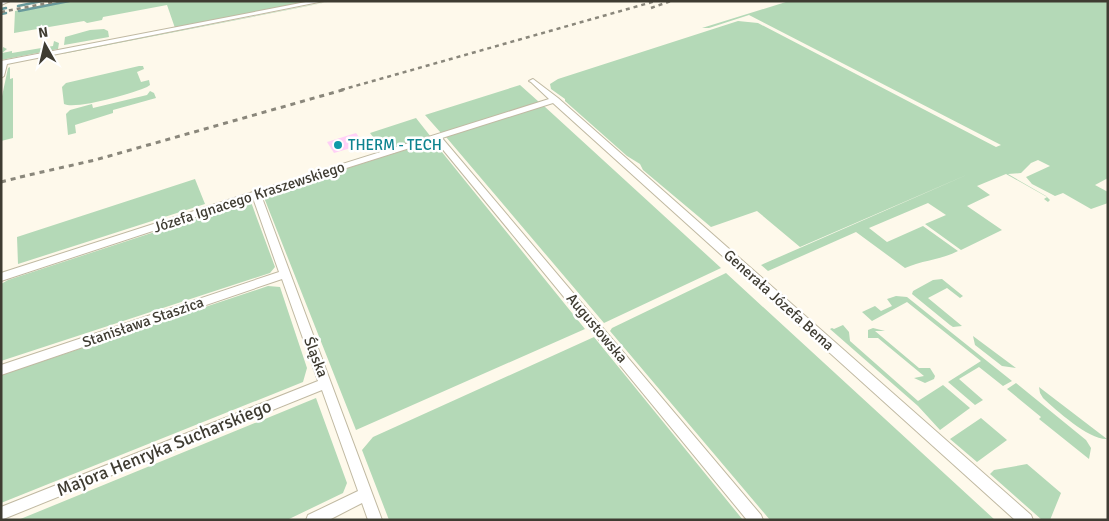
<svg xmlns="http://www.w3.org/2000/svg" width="1109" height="521" viewBox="0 0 1109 521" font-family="Signika,sans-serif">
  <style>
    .green { fill: #b4d9b7 }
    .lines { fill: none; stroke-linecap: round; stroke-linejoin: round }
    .stream { stroke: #699a9c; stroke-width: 2.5 }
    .building { fill: #ffd0f6 }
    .minor-casing { stroke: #c0b9a2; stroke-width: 2 }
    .minor { fill: #fff; fill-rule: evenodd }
    .rail-far1 { stroke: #8a877b; stroke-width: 2.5; stroke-dasharray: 4 4; stroke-linecap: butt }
    .rail { stroke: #8a877b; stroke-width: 3; stroke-dasharray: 5 5; stroke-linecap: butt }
    .culture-dot { fill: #0f9aa8; stroke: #fff; stroke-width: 2 }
    .labels { text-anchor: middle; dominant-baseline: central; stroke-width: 5; stroke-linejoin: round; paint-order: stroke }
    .culture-label { font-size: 15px; fill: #0d838f; stroke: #fff; text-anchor: start }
    .street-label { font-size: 15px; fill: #3f3c32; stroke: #fff }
    .near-street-label { font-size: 18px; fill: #3f3c32; stroke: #fff }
  </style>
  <rect width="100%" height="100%" fill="#fef9eb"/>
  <!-- green -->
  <path class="green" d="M64 1H312L175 28 167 5 103 17 102 20 87 23 84 21 14 33 15 11Z
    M332 1 308 6 62 54 68 52Z
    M789 1H1108V178L1095 185 1108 192V203L1091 209 1063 193 1055 196 1032 184 1026 177 1050 166 1038 160 1031 163 1021 173 1008 174 1046 196 1050 200 1048 202 1044 199 1047 197 1006 174 977 186 990 195 967 206 1002 230 961 250 925 224 946 215 928 203 869 228 887 242 923 226 958 251C941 260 923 260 905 268L856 232 768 271 761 265 971 173 800 247 757 211 711 227 643 170 640 164 627 156 565 101V99L551 89 550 84 558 79 738 21 758 23 996 147 1001 145 749 15 709 28H702Z
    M104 29 108 31 109 37 64 45 65 37 90 30Z
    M54 41 59 43 58 49 1 60 3 47 7 49 2 53 12 51V53L53 46Z
    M139 66H143L144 69 137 72 141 82 149 80 150 85 147 87C134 93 76 110 64 104L62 87 66 83Z
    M10 67V79L13 78V138L1 141V101L8 68Z
    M520 85 539 102 441 133 425 115Z
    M150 91 154 93 156 98 113 110V113L75 125 76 133 68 135 66 114 70 110 92 104 93 108 147 95Z
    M544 106 721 268 604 323 446 137Z
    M416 118 431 137 384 151 370 133Z
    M433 141 585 329 356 430 263 195Z
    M195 179 205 204 18 264 17 237Z
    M246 202H251L275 267 270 273 1 361V284L8 280Z
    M726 273 995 520H770L610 331 612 328Z
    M942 279 963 296 960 298 947 288 928 298 962 326 953 327 950 325 912 294 913 291 933 280Z
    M268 286 280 287 307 368 303 382 1 503V375Z
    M896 296 907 297 1012 381 1003 386 979 367 959 379 983 400 975 405 948 382 981 361 907 302 872 321 862 312 875 306 881 311 892 306 887 299Z
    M843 325 849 332 850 341 918 401 943 385 970 408 940 430 918 406 830 329 832 328 834 329Z
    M873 328 885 331H875L919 368H930L935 376 934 379 925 383 914 378 924 376 878 338H868V330Z
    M973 336 1016 368 1002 366 975 345Z
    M594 337 743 520H389L362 450 373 437Z
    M1016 383 1086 440 1091 448 1089 459 1039 419 1041 417 1007 389Z
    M1039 387 1107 439C1089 440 1056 410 1043 398L1040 393Z
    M316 398 347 483 343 493 287 520H18Z
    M981 418 1007 440 977 462 950 439Z
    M1027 464 1061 493 1050 520H1042L990 474 994 470Z"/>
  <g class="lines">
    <!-- stream -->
    <path class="stream" d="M18 6 42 1
      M1 9 6 8
      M19 11 69 1
      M1 14 6 13"/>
  </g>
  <!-- building -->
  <path class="building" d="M356 133 364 144 334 153 327 142Z"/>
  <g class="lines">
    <defs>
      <path id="minor" d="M1 1H10L1 5Z
        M311 1H324L7 64 4 76 1 78V61Z
        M533 79 558 98 1031 515 1033 520H1015L553 103 442 138 761 515 763 520H747L435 140 261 195 382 520H368L362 503 329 520H306L308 515 358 491 322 390 1 520V507L318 381 282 279 1 375V365L279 272 253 198 1 281V273L253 192 549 99 531 82 529 81Z"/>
    </defs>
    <!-- minor casing -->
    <use href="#minor" class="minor-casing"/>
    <!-- minor -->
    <use href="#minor" class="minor"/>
    <!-- rail-far1 -->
    <path class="rail-far1" d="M651 8 671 1
      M1 12 59 1
      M341 90 656 1"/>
    <!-- rail -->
    <path class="rail" d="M20 177 95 160 346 89
      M1 182 25 176"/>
  </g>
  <!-- markers -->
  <circle class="culture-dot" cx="338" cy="145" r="5"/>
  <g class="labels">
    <!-- culture labels -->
    <g class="culture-label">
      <text x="348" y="145">THERM - TECH</text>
    </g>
    <!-- street labels -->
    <g class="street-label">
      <text transform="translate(249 197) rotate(-18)">Józefa Ignacego Kraszewskiego</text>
      <text transform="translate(779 300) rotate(42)">Generała Józefa Bema</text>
      <text transform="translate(143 322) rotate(-19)">Stanisława Staszica</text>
      <text transform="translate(597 328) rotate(50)">Augustowska</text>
      <text transform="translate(316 357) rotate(69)">Śląska</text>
    </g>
    <!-- near-street labels -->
    <g class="near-street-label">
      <text transform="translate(164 448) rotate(-22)">Majora Henryka Sucharskiego</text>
    </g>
  </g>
  <!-- border -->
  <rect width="1109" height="521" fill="none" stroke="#3f3c32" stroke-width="5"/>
  <!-- north arrow -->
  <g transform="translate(45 45) rotate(352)" stroke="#ffffff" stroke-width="4" paint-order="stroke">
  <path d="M0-4L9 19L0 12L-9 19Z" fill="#3f3c32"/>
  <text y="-8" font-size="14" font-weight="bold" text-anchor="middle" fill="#3f3c32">N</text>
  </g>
</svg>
